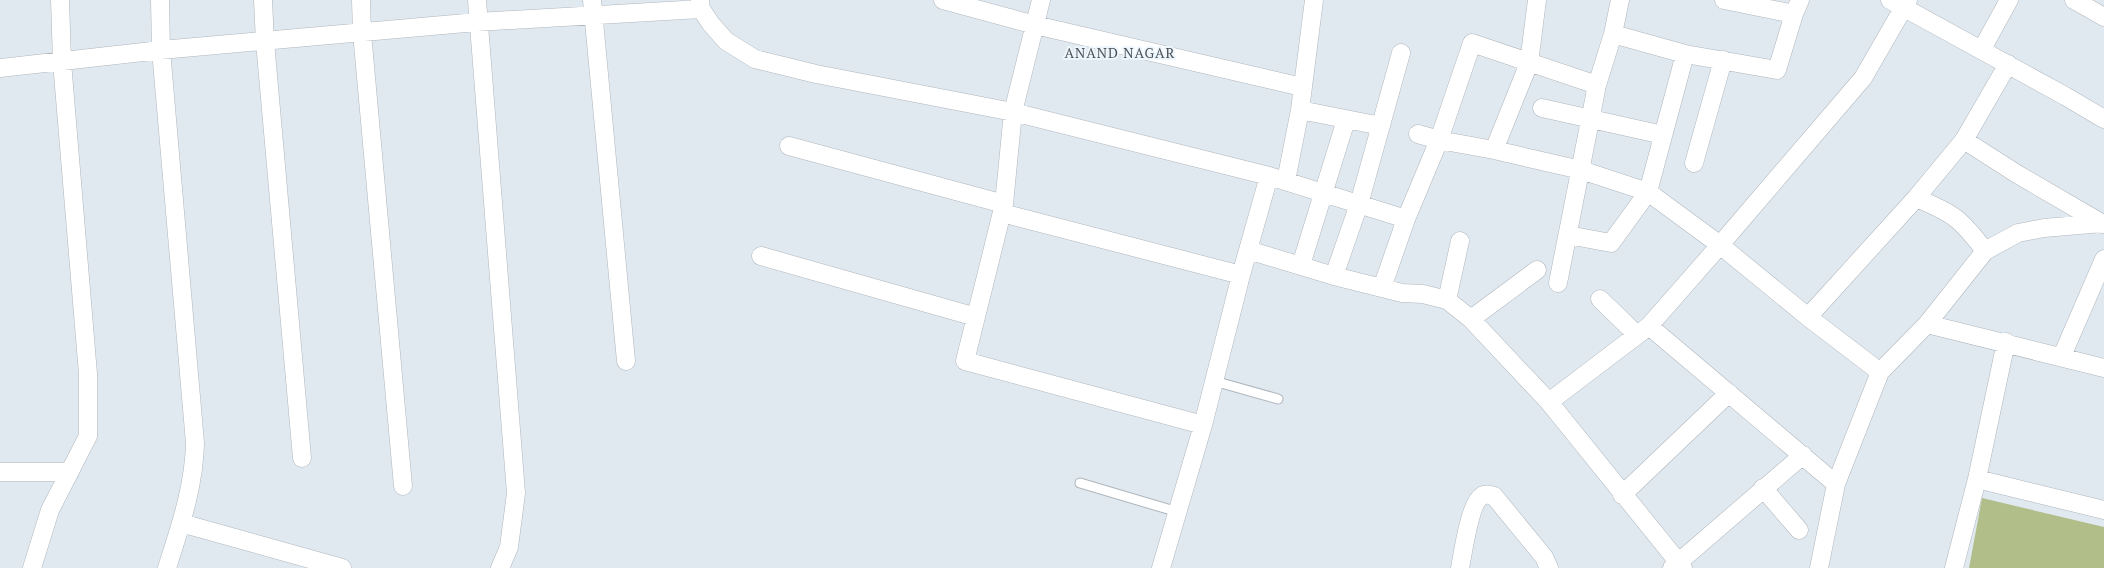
<svg xmlns="http://www.w3.org/2000/svg" width="2104" height="568" viewBox="0 0 2104 568" font-family="'PT Serif',serif">
  <style>
    .green { fill: #b2be89 }
    .lines { fill: none; stroke-linecap: round; stroke-linejoin: round }
    .lane-casing { stroke: #afb6bd; stroke-width: 11 }
    .street-casing { stroke: #afb6bd; stroke-width: 19 }
    .lane { stroke: #fff; stroke-width: 9 }
    .street { stroke: #fff; stroke-width: 18 }
    .labels { text-anchor: middle; dominant-baseline: central; stroke-width: 4; stroke-linejoin: round; paint-order: stroke }
    .neighbourhood-label { font-size: 14px; letter-spacing: 1px; fill: #4b5157; stroke: #eef6fd }
  </style>
  <rect width="100%" height="100%" fill="#e1e9f0"/>
  <!-- green -->
  <path class="green" d="M1982 498 2104 527V568H1969Z"/>
  <g class="lines">
    <defs>
      <path id="lane" d="M1214 381 1278 399
        M1080 483 1178 512"/>
      <path id="street" d="M160 0 161 50 195 443C194 487 180 527 167 568
        M263 0 265 42 302 458
        M361 0 362 33 403 486
        M477 0 516 493 509 547 500 568
        M592 0 626 361
        M700 0 701 9 711 24 726 41 755 59 816 74 1013 112 1004 204 789 146
        M943 0 1035 25 1302 87
        M1041 0 1013 112 1269 176 1406 219
        M1724 0 1794 14
        M1890 0 2065 96 2104 119
        M2074 0 2104 17
        M1613 34 1685 54 1777 70 1794 14 1800 0
        M1982 49 2009 0
        M2008 64 1964 140 2017 174 2103 224
        M0 68 161 50 477 22 701 9
        M1542 108 1663 135
        M1300 110 1381 126
        M1418 134 1439 140 1494 150 1581 170 1648 192 1720 245 1863 78 1908 0
        M1494 150 1529 63 1537 0
        M1694 163 1723 60
        M1286 181 1300 110 1314 0
        M1916 198C1953 213 1961 219 1985 251
        M1004 204 965 361 1203 425
        M1002 213 1241 275
        M1568 235 1611 243 1648 192 1685 54
        M1248 250 1334 276 1402 293 1423 294 1447 300 1471 319 1549 402 1683 568
        M761 256 976 317
        M1301 265 1346 120
        M1334 276 1359 204 1401 53
        M1558 283 1597 85 1613 34 1620 0
        M1382 288 1406 219 1439 140 1472 43 1597 85
        M1600 299 1637 335
        M1447 300 1460 241
        M1808 317 1916 198 1964 140
        M1471 319 1537 270
        M1927 324 2104 368
        M1649 326 1836 484
        M2062 356 2104 259
        M1549 402 1649 326 1720 245 1808 317 1880 372
        M0 472H70
        M1977 479 2104 510
        M1763 488 1799 530
        M1622 495 1729 393
        M181 523 342 568
        M32 568 50 510 88 436V374L62 62 60 0
        M1161 568 1203 425 1241 275 1269 176
        M1460 568C1463 553 1470 502 1482 496 1486 493 1490 495 1494 496L1544 557 1549 568
        M1672 568 1803 455
        M1819 568 1836 484 1880 372 1927 324 1985 251 2018 233 2044 228 2102 223
        M1954 568 1977 479 2006 342"/>
    </defs>
    <!-- lane casing -->
    <use href="#lane" class="lane-casing"/>
    <!-- street casing -->
    <use href="#street" class="street-casing"/>
    <!-- lane -->
    <use href="#lane" class="lane"/>
    <!-- street -->
    <use href="#street" class="street"/>
  </g>
  <g class="labels">
    <!-- neighbourhood labels -->
    <g class="neighbourhood-label">
      <text x="1120" y="52">ANAND NAGAR</text>
    </g>
  </g>
</svg>
